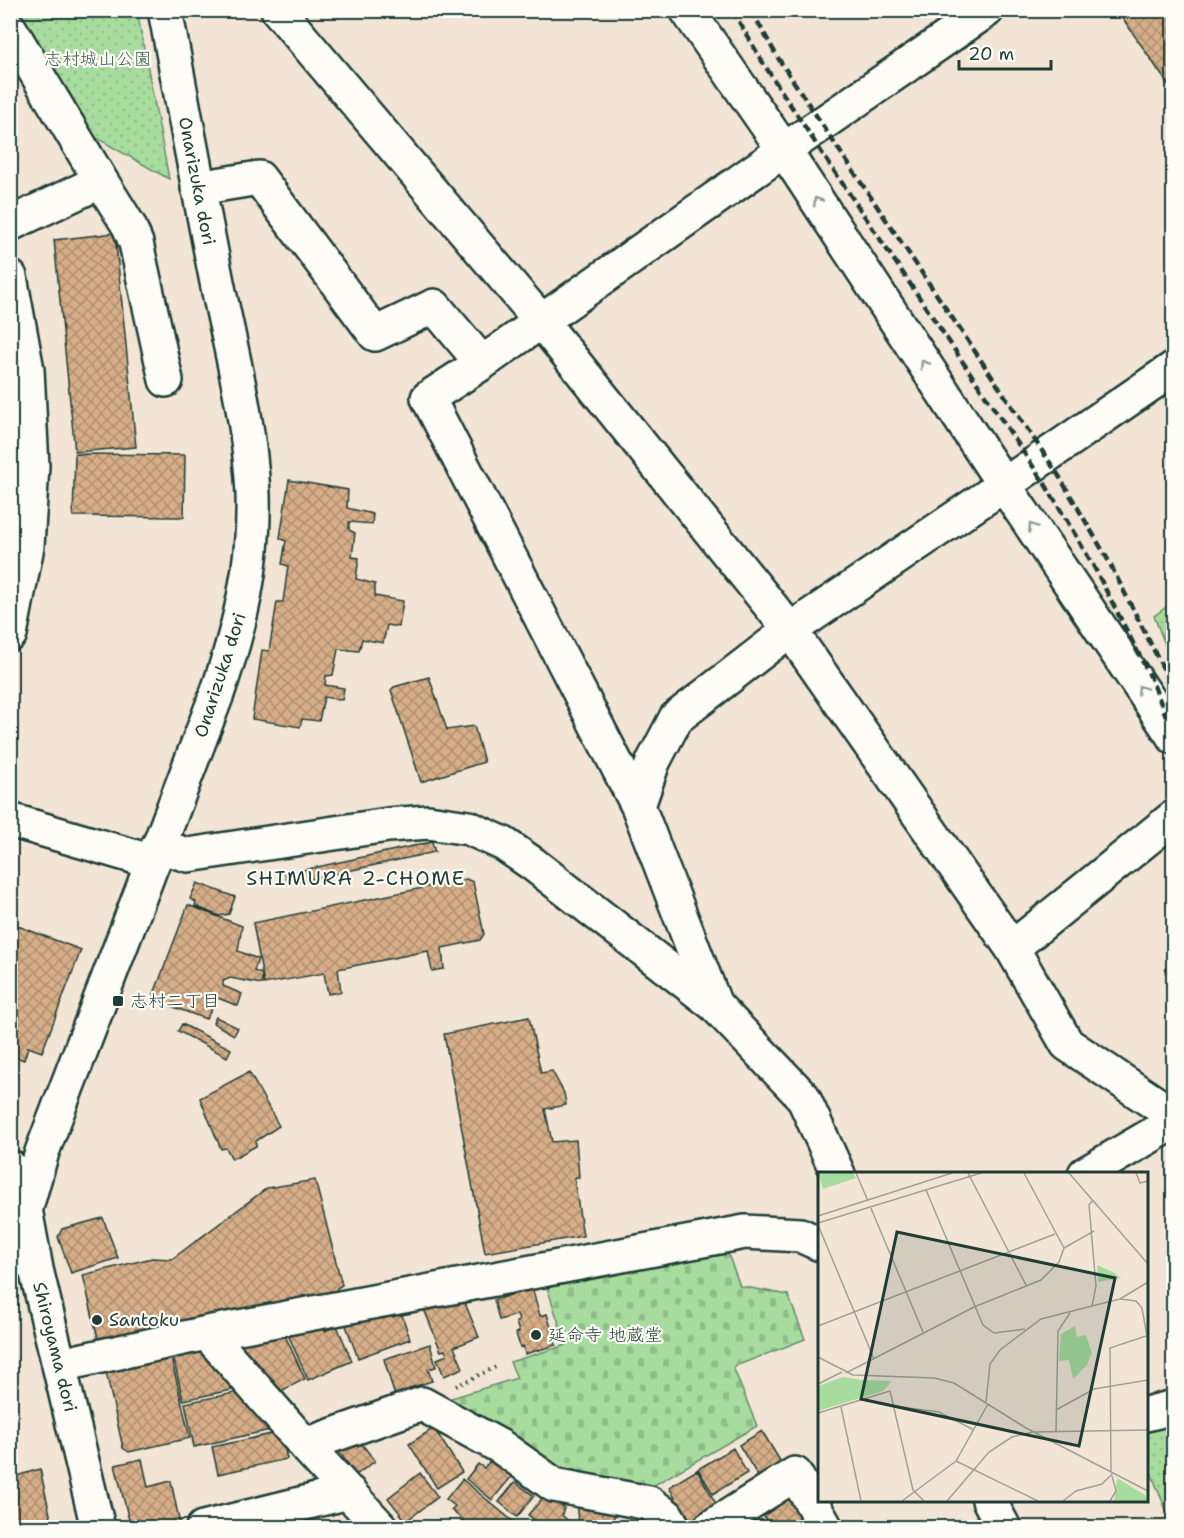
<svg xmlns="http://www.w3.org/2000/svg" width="1184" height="1538" viewBox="0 0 1184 1538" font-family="'Shantell Sans','Klee One',sans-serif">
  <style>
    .cemetery { fill: url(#cemetery-stones); stroke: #638c69; stroke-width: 1.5 }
    .park { fill: url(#park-dots); stroke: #638c69; stroke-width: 1.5 }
    .building { fill: url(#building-cross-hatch); stroke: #1f3d34; stroke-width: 1.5 }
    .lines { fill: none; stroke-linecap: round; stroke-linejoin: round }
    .minor-casing { stroke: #1f3d34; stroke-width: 38 }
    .path { stroke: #1f3d34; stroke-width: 4; stroke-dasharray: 1.5 4.5; stroke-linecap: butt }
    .minor { stroke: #fdfcf7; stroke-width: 33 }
    .rail { stroke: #1f3d34; stroke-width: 4.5; stroke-dasharray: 9 4.5; stroke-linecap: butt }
    .oneway { stroke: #8e9c96 }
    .poi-dot { fill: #1f3d34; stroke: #fdfcf7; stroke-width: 2 }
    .labels { text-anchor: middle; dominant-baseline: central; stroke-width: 4.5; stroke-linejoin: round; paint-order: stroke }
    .park-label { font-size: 18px; fill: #3a5d49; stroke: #fdfcf7 }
    .street-label { font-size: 18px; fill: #1f3d34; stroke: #fdfcf7 }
    .poi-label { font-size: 18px; fill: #1f3d34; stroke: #fdfcf7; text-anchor: start }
    .neighbourhood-label { font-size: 20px; letter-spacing: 1.5px; fill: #1f3d34; stroke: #fdfcf7 }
    .inset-road { fill: none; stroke: #9ea295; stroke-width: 1.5 }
    .view { fill: #1f3d34; fill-opacity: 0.15; stroke: #1f3d34; stroke-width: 3 }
    .inset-edge { fill: none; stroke: #1f3d34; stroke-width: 3 }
  </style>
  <defs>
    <pattern id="cemetery-stones" width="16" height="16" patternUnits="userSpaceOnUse" patternTransform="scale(1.5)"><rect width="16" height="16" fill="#a7dc9e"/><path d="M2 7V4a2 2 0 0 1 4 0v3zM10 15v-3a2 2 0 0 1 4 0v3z" fill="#8fbe89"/></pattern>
    <pattern id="park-dots" width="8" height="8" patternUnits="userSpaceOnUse" patternTransform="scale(1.5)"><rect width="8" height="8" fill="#a7dc9e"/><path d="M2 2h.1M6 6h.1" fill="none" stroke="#8fbe89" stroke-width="1.8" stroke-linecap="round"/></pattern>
    <pattern id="building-cross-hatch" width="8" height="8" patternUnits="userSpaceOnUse" patternTransform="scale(1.5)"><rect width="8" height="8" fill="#d7ae88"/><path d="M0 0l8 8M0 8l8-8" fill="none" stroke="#ae8f70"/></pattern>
  </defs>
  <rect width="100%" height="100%" fill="#f2e5d6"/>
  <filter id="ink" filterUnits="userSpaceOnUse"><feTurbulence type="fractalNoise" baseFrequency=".0167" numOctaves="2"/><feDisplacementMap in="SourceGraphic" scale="12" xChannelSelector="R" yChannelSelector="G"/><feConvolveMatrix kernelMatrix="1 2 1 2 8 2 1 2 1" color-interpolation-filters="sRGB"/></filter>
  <g filter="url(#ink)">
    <!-- cemetery -->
    <path class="cemetery" d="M728 1254 740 1286 788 1295 805 1339 733 1367 757 1426 644 1491 555 1477 445 1400 517 1378 510 1362 566 1345 546 1284Z"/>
    <!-- park -->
    <path class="park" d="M15 11H137L169 179 86 132Z
      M1173 602V665L1154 616Z
      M1173 1423V1527L1147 1463 1146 1430Z"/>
    <!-- building -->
    <path class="building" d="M1117 10H1174V93Z
      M115 233 136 447 75 452 54 240Z
      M75 454 185 455 184 517 73 516Z
      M289 480 348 490 347 508 373 514 372 524 349 522V530L355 533 352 557 359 558 356 579 375 584V596L403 601 399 627 387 625 383 643 362 639 359 651 338 649 333 675 326 676 325 685 344 688 342 700 324 697 319 721 302 719 300 727 252 719 262 650 269 651 277 602H283L288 566 282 564 286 541 280 538Z
      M429 677 447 730 474 726 484 762 421 782 391 690 394 687Z
      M432 842 435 852 288 884 285 874Z
      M466 879 473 882 484 934 480 940 442 948 444 969 432 971 428 951 338 969 341 992 328 994 324 973 264 984 253 923Z
      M197 883 235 897 229 914 219 916 195 906 196 902 190 899Z
      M188 905 242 926 238 951 258 959 254 971 262 974V984L230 978 223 981V986L242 994 238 1006 218 998 206 1019 152 999Z
      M10 923 81 950 42 1052 28 1047 24 1060 10 1055Z
      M216 1017 238 1028 234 1035 213 1023Z
      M529 1017 541 1073 552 1071 564 1093 566 1105 545 1109 552 1142 576 1140 579 1177 574 1178 583 1236 485 1253 444 1034Z
      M182 1024 231 1049 227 1057 178 1031Z
      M249 1072 279 1126 256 1141V1146L232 1159 226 1148 221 1149 200 1098Z
      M315 1180 342 1285 337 1288 334 1296 314 1300 310 1295 302 1296 301 1304 214 1321 209 1316 204 1321 99 1343 83 1275 152 1258 172 1259 267 1188Z
      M103 1218 118 1258 71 1273 58 1237 62 1229Z
      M530 1280 540 1316 547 1314 556 1345 525 1354 523 1346 520 1347 516 1333 519 1332 516 1322 519 1321 517 1315 499 1320 494 1300 514 1294 512 1285Z
      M462 1296 479 1337 454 1347 463 1368 444 1376 437 1359 447 1355 445 1350 441 1351 422 1304Z
      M400 1309 410 1339 358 1358 345 1323 368 1313 371 1319Z
      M322 1323 325 1331 337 1326 352 1361 308 1380 289 1337Z
      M282 1329 305 1379 279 1392 235 1343Z
      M430 1344 436 1367 428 1369 432 1381 410 1388 412 1395 396 1400 384 1359Z
      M206 1348 241 1388 183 1400 173 1356Z
      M170 1353 190 1438 129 1452 123 1448 106 1372 109 1367Z
      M244 1391 279 1428 194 1447 185 1403Z
      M434 1428 462 1472 437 1488 409 1444Z
      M762 1431 785 1469 762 1483 739 1445Z
      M281 1432 287 1459 218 1474 212 1447Z
      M355 1435 375 1461 356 1475 337 1449Z
      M733 1448 747 1473 713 1494 698 1469Z
      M142 1459 148 1487 171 1481 180 1525 169 1528H131L115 1465Z
      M492 1459 512 1476 492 1500 466 1479 478 1464 484 1468Z
      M40 1469 53 1528H10V1490L16 1476Z
      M697 1470 719 1509 690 1525 669 1487Z
      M420 1473 438 1497 406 1521 388 1498Z
      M462 1479 521 1528H472L451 1510 455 1506 446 1499Z
      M515 1482 534 1496 517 1517 499 1502Z
      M793 1492 812 1524 806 1528H771L761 1511Z
      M547 1493 564 1508 562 1515 573 1526 572 1528H535L538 1523 528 1515Z
      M576 1504 615 1513 611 1528H579Z
      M750 1516 758 1528H732Z"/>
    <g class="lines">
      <defs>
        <path id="minor" d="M278 10 541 321 790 630 1012 948 1067 1044 1174 1116
          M687 10 784 150 1004 485 1174 737
          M10 29 101 181 10 224
          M101 181 129 226 136 243 166 380
          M198 188 259 178 375 334 434 306 482 363
          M10 277 27 370 32 466 27 546 10 634
          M638 806 428 398 482 363 784 150 987 10
          M10 820 153 862
          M158 846 188 855 388 825 428 822 469 828 504 844 533 864 715 1005 803 1097 838 1174
          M1012 948 1174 817
          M715 1005 638 806 653 762 676 718 790 630 1004 485 1174 368
          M10 1167 25 1209 36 1269 98 1528
          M1085 1174 1174 1122
          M10 1263 42 1152 217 694C240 627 255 565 253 494 250 426 233 358 219 292 200 198 183 104 165 10
          M207 1333 305 1445 381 1528
          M60 1365 207 1333 745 1232 800 1235 820 1244
          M1146 1414 1174 1407
          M305 1445 422 1404 501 1447 554 1485 649 1503 667 1516 674 1528
          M989 1500 1004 1528
          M203 1528 349 1492
          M710 1528 795 1474 826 1528"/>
      </defs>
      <!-- minor casing -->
      <use href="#minor" class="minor-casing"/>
      <!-- path -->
      <path class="path" d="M456 1386 498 1366"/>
      <!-- minor -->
      <use href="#minor" class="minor"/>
      <!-- rail -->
      <path class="rail" d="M732 10 765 66 824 156 1045 484 1093 565 1150 676 1174 736
        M751 10 778 58 837 147 1059 476 1107 558 1164 670 1174 693"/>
    </g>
    <!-- one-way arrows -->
    <defs><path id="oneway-chevron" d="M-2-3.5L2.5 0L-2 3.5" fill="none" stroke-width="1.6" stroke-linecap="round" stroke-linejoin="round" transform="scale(1.5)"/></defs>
    <g class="oneway">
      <use href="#oneway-chevron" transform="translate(817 201) rotate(-123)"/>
      <use href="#oneway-chevron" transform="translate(924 364) rotate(-123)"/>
      <use href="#oneway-chevron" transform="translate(1032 527) rotate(-124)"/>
      <use href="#oneway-chevron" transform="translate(1141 689) rotate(-124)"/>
    </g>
  </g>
  <!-- markers -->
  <g class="poi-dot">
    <rect x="112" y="995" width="12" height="12" rx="3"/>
    <circle cx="97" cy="1320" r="6"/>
    <circle cx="536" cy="1335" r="6"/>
  </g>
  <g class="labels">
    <!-- park labels -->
    <g class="park-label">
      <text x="98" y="59">志村城山公園</text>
    </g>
    <!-- street labels -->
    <g class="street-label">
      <text transform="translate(197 181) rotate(79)">Onarizuka dori</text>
      <text transform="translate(220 675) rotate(-72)">Onarizuka dori</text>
      <text transform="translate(55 1347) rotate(76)">Shiroyama dori</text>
    </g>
    <!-- poi labels -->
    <g class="poi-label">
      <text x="130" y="1001">志村二丁目</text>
      <text x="109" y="1320">Santoku</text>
      <text x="548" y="1335">延命寺 地蔵堂</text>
    </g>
    <!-- neighbourhood labels -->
    <g class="neighbourhood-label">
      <text x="356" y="878">SHIMURA 2-CHOME</text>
    </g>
  </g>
  <!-- overview -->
  <g transform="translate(818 1172)">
    <rect width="330" height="330" fill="#f2e5d6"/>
    <path d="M257 154 259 165 268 163 274 181 269 193 255 207 251 188 241 189 243 162Z" fill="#a7dc9e"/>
    <path d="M0 1H35L38 6 5 17ZM279 93 295 100 303 106 280 110ZM25 205 44 208 74 209 65 219 0 239V214ZM299 306 330 325V329H296Z" fill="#a7dc9e"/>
    <path class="inset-road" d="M38 1 50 29M150 1 208 113M251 1 330 92M318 1 322 11 330 9M108 18 165 153 176 161 207 157M275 28 271 33 278 114 274 134 302 127 318 129 324 136 330 170M52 34 105 160M0 44 134 1M0 51 163 1M0 53 56 187M246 76 276 59M302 127 330 110M0 154 237 62M0 185 35 203 116 206 136 211 208 256 330 319M28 201 156 135 223 108 241 90 246 76 206 1M0 212 24 200M168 230 172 192 182 178 223 147 274 134M76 234 121 240 156 258M23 235 43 329M238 238 276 217 330 208M0 241 72 219 95 318 106 329M238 260 240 159 252 141M138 289 220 329M293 300 292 176 328 164M84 329 138 289 170 232M129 329 171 280 194 265 215 260 330 258M245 329 258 319 284 312 295 301M292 329 298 319 294 304"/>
    <path class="view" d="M79 60 297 106 261 274 43 227Z"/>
    <rect width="330" height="330" class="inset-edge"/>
  </g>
  <!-- margin -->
  <rect width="1184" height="1538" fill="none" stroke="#fdfcf7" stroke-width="36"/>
  <rect x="18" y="18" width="1148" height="1502" fill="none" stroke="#1f3d34" stroke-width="2" filter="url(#ink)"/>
  <!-- scale -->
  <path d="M959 60v9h92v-9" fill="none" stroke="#1f3d34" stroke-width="3"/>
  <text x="968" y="60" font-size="18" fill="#1f3d34" stroke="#fdfcf7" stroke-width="4.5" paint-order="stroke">20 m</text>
</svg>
